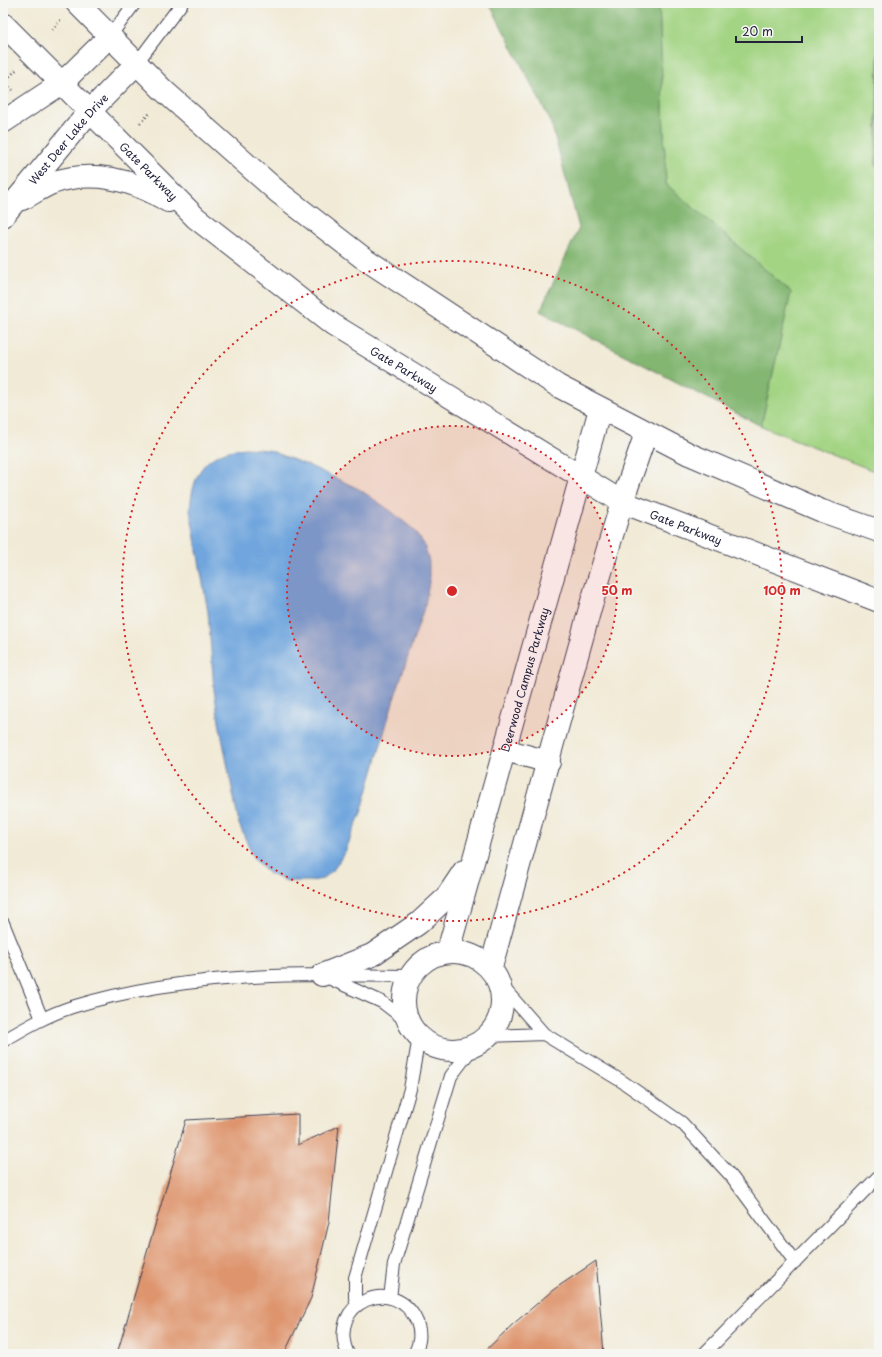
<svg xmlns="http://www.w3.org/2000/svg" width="882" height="1357" viewBox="0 0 882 1357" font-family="'Playpen Sans',sans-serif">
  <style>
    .green { fill: #a3d483; stroke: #627b5f }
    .forest { fill: #82b671; stroke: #526c56 }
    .water { fill: #70a5dd; stroke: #49648c }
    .building { fill: #de956e }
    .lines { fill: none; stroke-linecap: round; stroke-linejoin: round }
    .lane-casing { stroke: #414052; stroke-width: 14 }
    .street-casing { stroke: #414052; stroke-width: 24 }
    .secondary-casing { stroke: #414052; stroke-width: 24 }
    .path { stroke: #414052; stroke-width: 2.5; stroke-dasharray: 1 3; stroke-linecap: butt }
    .lane { stroke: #fff; stroke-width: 12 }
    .street { stroke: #fff; stroke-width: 22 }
    .secondary { stroke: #fff; stroke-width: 22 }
    .ring { fill: none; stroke: #d62828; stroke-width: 2; stroke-dasharray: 2 4 }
    .labels { text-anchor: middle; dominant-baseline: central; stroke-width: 3; stroke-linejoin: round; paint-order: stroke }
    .street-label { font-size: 11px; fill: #22223b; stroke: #f6f6f2 }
    .centre { fill: #d62828; stroke: #f6f6f2; stroke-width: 2 }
    .ring-label { font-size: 12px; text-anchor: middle; font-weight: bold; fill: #d62828; stroke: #f6f6f2; stroke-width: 3; stroke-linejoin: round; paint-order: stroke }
  </style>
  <rect width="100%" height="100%" fill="#f6f6f2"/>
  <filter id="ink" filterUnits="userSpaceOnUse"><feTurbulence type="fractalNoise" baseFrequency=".025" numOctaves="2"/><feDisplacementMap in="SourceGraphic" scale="8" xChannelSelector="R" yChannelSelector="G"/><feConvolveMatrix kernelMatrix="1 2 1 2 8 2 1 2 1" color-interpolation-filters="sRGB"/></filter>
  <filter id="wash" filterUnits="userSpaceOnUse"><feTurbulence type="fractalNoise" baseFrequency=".012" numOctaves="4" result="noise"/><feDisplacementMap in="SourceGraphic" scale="16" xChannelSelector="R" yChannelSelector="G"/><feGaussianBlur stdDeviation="0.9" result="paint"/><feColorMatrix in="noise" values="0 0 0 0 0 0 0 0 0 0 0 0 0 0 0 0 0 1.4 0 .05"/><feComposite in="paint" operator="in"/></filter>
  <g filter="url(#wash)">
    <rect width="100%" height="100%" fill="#f1ead6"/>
    <!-- green -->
    <path class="green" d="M659 3H879L876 165 879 168V473L761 426 791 292 666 184Z"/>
    <!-- forest -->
    <path class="forest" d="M489 3H659L666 184 791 292 761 426 540 311 579 228 551 122Z
      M879 3V168L876 166Z"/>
    <!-- water -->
    <path class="water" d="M246 448 269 450 312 467 359 489 391 511 414 530 424 544 429 562V583L425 605 393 702 362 810 345 852 334 869 323 879 311 881H287L269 874 254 859 239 824 219 722 214 690 208 612 190 510C193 471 205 452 246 448Z"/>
    <g id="blocks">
      <!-- building -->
      <path class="building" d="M298 1114V1145L339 1126 329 1222 311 1298 284 1354H117L186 1120Z
        M596 1261 604 1354H482L512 1325 553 1290Z"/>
    </g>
  </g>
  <g filter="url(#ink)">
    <use href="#blocks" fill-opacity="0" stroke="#414052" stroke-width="1"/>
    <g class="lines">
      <defs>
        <path id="lane" d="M110 36 135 3
          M136 64 182 3
          M3 923 42 1019
          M408 1022 382 1002 322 975 411 976
          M544 1034 623 1082 682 1123 732 1177 795 1262
          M489 1036 544 1034 500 984
          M3 1041C25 1028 47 1015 72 1007 152 982 238 975 322 975
          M390 1298 394 1264 451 1076 473 1047
          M357 1305 355 1297V1278L410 1089 419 1037
          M348 1354C325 1302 396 1273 417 1322 421 1333 420 1344 414 1354
          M704 1354 879 1176"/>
        <g id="street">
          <path d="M505 750 549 762"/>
          <path id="s1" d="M448 951 600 409"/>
          <circle cx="453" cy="1001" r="49"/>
          <path d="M491 967 591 605 622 502 646 433"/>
          <path d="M322 975 372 955 419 923 446 898 464 871"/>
        </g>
        <g id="secondary">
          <path d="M77 3 163 90 278 192 362 257 558 386 689 454 822 511 879 531"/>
          <path id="s2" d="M3 24 196 218 333 325 622 502 879 601"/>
          <path d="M3 122 62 83 110 36"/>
          <path d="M22 199C32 194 42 187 52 183 92 169 133 180 168 201"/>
          <path id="s3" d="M3 216 89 112 136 64"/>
        </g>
      </defs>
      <!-- lane casing -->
      <use href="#lane" class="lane-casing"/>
      <!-- street casing -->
      <use href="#street" class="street-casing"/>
      <!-- secondary casing -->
      <use href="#secondary" class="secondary-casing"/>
      <!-- path -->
      <path class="path" d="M52 30 62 18
        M3 82 13 90
        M4 82 18 68
        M140 123 151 112"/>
      <!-- lane -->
      <use href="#lane" class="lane"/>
      <!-- street -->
      <use href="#street" class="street"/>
      <!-- secondary -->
      <use href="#secondary" class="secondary"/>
    </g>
  </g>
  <!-- distance rings -->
  <circle cx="452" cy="591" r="165" fill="#d62828" fill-opacity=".12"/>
  <g class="ring">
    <circle cx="452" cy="591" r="165"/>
    <circle cx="452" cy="591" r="330"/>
  </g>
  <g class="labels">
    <!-- street labels -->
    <g class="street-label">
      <text stroke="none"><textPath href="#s3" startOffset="101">West Deer Lake Drive</textPath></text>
      <text stroke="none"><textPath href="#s2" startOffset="207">Gate Parkway</textPath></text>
      <text stroke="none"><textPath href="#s2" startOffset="531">Gate Parkway</textPath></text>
      <text stroke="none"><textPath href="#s2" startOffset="855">Gate Parkway</textPath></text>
      <text stroke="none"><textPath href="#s1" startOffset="282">Deerwood Campus Parkway</textPath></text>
    </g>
  </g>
  <circle cx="452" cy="591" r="6" class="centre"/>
  <g class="ring-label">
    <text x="617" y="595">50 m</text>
    <text x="782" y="595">100 m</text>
  </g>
  <!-- margin -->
  <rect width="882" height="1357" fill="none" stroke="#f6f6f2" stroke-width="16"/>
  <!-- scale -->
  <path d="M736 36v6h66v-6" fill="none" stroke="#22223b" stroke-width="2"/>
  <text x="742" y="36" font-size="12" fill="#22223b" stroke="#f6f6f2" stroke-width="3" paint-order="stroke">20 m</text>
</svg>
